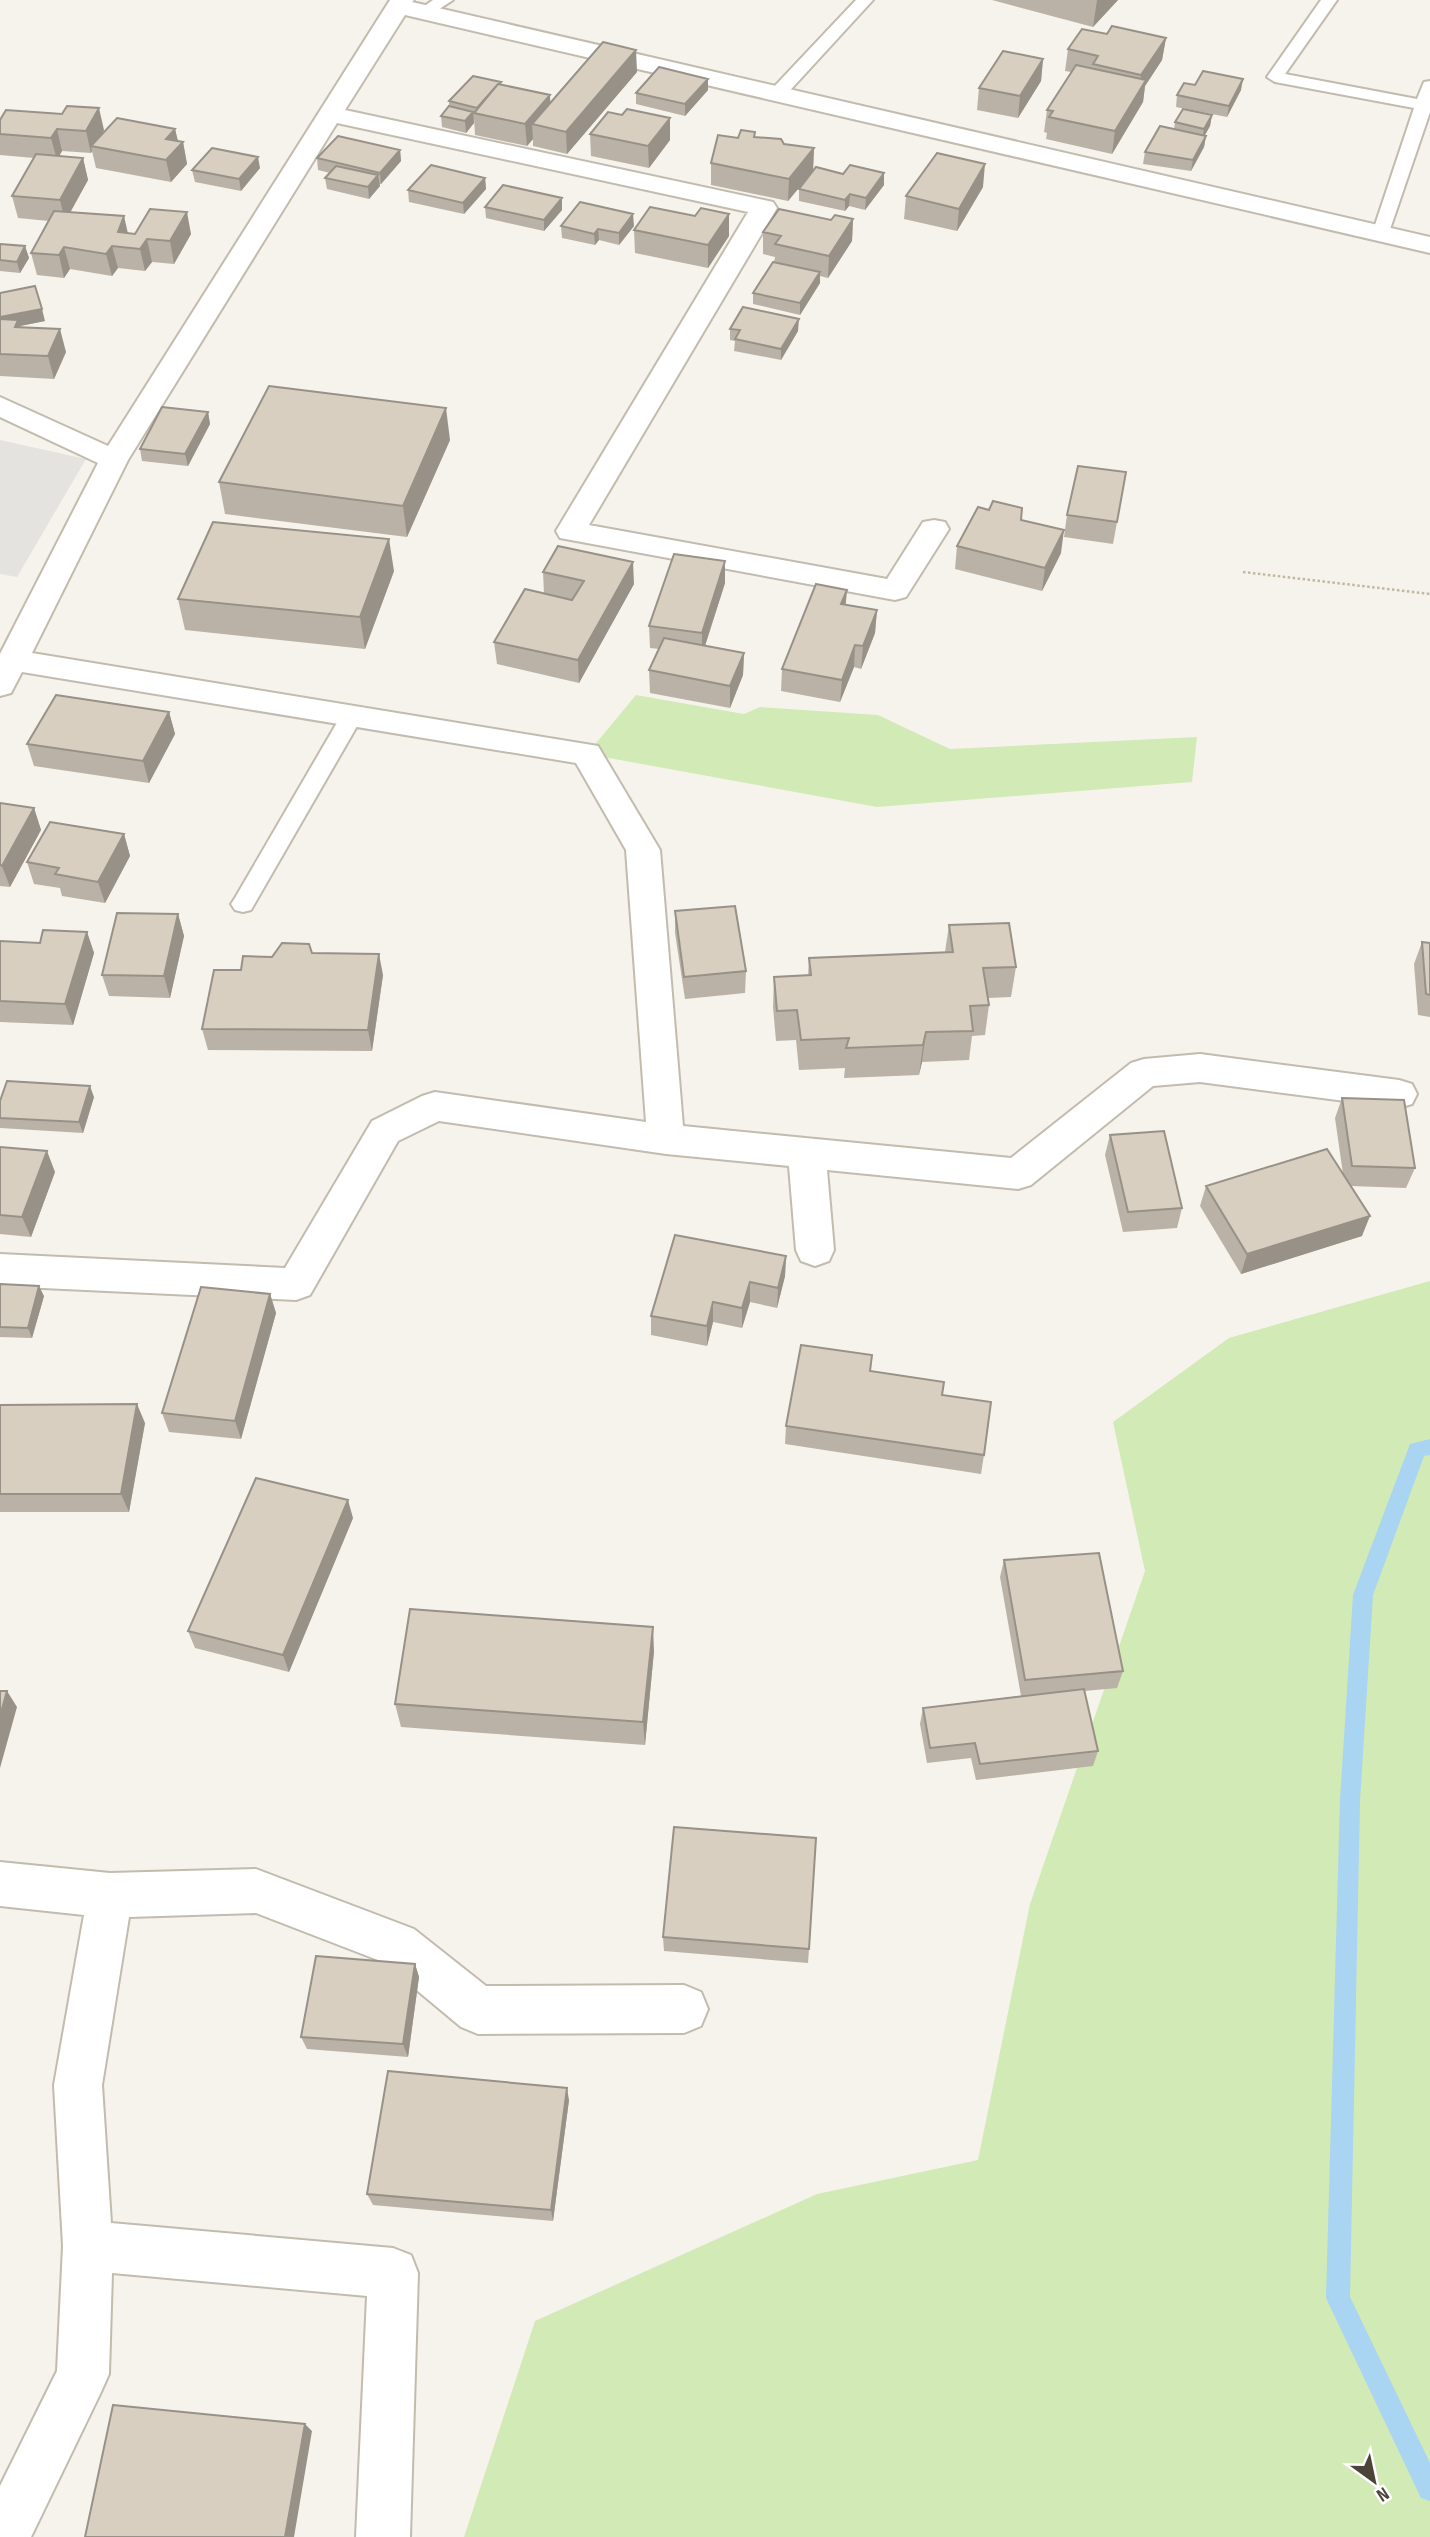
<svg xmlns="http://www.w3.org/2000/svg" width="1430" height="2537" viewBox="0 0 1430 2537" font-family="'Sofia Sans Condensed',sans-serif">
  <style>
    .green { fill: #d2eab5 }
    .parking { fill: #e5e3e0 }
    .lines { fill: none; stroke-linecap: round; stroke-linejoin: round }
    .stream { fill: #a9d4f2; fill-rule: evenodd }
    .lane-casing { stroke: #c2bbae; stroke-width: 4 }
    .street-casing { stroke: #c2bbae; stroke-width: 4 }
    .path { stroke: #c4b79f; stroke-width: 2.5; stroke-dasharray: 2.5 2.5; stroke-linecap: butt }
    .lane { fill: #fff; fill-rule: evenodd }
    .street { fill: #fff; fill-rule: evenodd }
    .wall { fill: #bab2a6 }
    .shaded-wall { fill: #979187 }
    .building { fill: #d8cfc1; stroke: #979187; stroke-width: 2 }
  </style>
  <rect width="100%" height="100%" fill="#f6f3ec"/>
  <!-- green -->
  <path class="green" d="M636 695 744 714 760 707 878 715 950 749 1197 737 1192 782 877 807 587 754Z
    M1430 1281V2537H464L535 2321 817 2194 978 2160 1030 1904 1145 1571 1113 1422 1229 1338Z"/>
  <!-- parking -->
  <path class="parking" d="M0 440 86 459 17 577 0 574Z"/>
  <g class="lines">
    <!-- stream -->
    <path class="stream" d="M1430 1439V1455L1424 1456 1373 1595 1360 1800 1350 2297 1430 2463V2501L1421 2498 1326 2298 1340 1800 1353 1595 1410 1444Z"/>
    <defs>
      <path id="lane" d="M433 0H453L430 15H418L416 12Z
        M856 0H873L783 98H771L769 94 771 90Z
        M1321 0H1337L1285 74 1417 99 1424 82 1430 81V112L1387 238H1375L1372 234 1414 108 1275 82 1267 77Z
        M353 707 361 709 364 714 251 910 243 912 235 910 231 904 235 898 345 709Z"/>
      <path id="street" d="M390 0H414L412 2 1430 237V253L405 15 345 110 764 200 773 202 777 208 589 525 887 579 923 522 934 520 945 522 949 529 906 597 895 600 560 538 556 531 748 212 337 123 128 460 32 653 598 746 660 850 683 1126 1011 1158 1131 1063 1144 1059 1200 1054 1399 1080 1412 1084 1417 1094 1412 1104 1399 1108 1200 1082 1153 1086 1031 1185 1018 1189 827 1170 834 1250 829 1261 815 1266 801 1261 796 1250 789 1166 666 1154 439 1121 398 1141 310 1295 296 1300 0 1286V1254L285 1268 372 1121 422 1096 435 1092 646 1122 626 850 576 763 22 672 11 693 0 696V654L98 463 0 417V397L108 446Z
        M0 1862 110 1873 256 1869 414 1929 486 1986 684 1985 701 1992 708 2009 701 2026 684 2033 478 2034 461 2027 383 1962 256 1913 129 1917 102 2085 111 2223 393 2248 411 2255 418 2273 410 2537H356L367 2296 112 2273 109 2374 101 2392 31 2537H0V2486L57 2371 63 2246 54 2085 84 1915 0 1906Z"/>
    </defs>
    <!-- lane casing -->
    <use href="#lane" class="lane-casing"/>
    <!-- street casing -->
    <use href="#street" class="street-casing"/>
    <!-- path -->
    <path class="path" d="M1243 572 1430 594"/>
    <!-- lane -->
    <use href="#lane" class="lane"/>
    <!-- street -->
    <use href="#street" class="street"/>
  </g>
  <!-- wall -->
  <path class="wall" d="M992 0H1118L1093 27Z
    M1107 34 1166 38 1162 60 1145 86 1143 102 1112 154 1046 139 1047 133 1044 132 1047 110 1071 72 1065 71 1068 49Z
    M1043 59 1041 81 1018 118 977 110 979 88Z
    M637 72 567 154 533 146V139L527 146 475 135 474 118V123L466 133 442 127 441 116 449 107V101L501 82 502 85 550 95V103Z
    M708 79V90L685 116 636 104V93Z
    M1195 85 1241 90 1227 117 1176 107 1177 95Z
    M622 115 670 118V140L649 168 591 156 590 134Z
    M1212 115 1210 126 1205 135 1206 136 1204 147 1191 171 1143 164 1145 152 1174 129 1175 122Z
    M0 120 104 130 102 134 175 129 178 141 183 142 187 164 171 182 96 168 92 151 91 153 62 151 59 156 83 158 88 180 70 212 128 233 191 234 174 264 152 262 145 271 118 268 112 276 70 269 64 278 37 275 31 253 49 221 18 218 12 196 34 158 0 155Z
    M755 132V137L784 144 814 148 813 171 788 201 711 185V163L738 138Z
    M400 150 401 161 381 184H379L380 186 369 199 327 189 325 178 330 173 318 170 317 158Z
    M260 168 241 191 195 182 192 170Z
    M485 178 486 189 464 214 409 202 408 190Z
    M884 185 865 210 849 206 845 211 799 201V189Z
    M983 187 957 231 904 219 906 196Z
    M562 198V210L544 231 486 218 485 207Z
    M729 214V236L708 268 635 253 634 230 695 216Z
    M853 219 852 241 828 278 820 276V283L800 315 753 304V293L774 262 775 257 763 254V232L831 220Z
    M561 226H634L619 245 599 240 595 245 562 238Z
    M0 244 25 246 29 258 20 273 0 271Z
    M0 293 45 321 20 326V327L66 352 54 379 0 376Z
    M730 329 798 331 781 360 734 351 735 341 730 340Z
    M208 412 210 424 188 466 142 461 140 449Z
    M450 440 407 537 225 514 219 482Z
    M1122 495 1113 544 1064 537 1067 515Z
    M1021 520 1061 553 1042 591 955 569 957 546Z
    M725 561V583L705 646 744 653 743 675 730 708 650 693 649 670 659 649 650 648 649 626Z
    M394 571 365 649 185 630 178 599Z
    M543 572 634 584 579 683 497 664 494 642 544 594Z
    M846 605 877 610 875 633 861 669 854 667 840 702 781 691 782 669Z
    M169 712 175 734 149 783 34 766 27 744Z
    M0 803 34 808 41 830 10 887 0 886Z
    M124 834 130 856 105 903 62 896 60 888 34 884 27 862Z
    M675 911 746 971 745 993 685 999 675 933Z
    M178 914 184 936 170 998 109 996 102 975Z
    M949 925 1016 967 1011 997 988 998 989 1005 985 1035 972 1036 969 1060 922 1062 919 1075 844 1078 845 1068 799 1070 796 1040 776 1041 773 1007 774 977 808 976 809 958 945 952Z
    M87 932 94 953 73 1025 0 1022V941L40 943Z
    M1422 942 1430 943V1017L1418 1015 1414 964Z
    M312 953 383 975 372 1051 208 1050 202 1029 241 970 272 957Z
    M94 1097 83 1133 0 1128V1101Z
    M1342 1098 1415 1168 1406 1188 1351 1186 1362 1236 1241 1274 1200 1206 1206 1186 1343 1174 1335 1118Z
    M1110 1135 1182 1208 1177 1228 1123 1232 1105 1155Z
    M0 1147 55 1172 31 1237 0 1234Z
    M786 1256 785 1276 777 1308 750 1302 742 1328 713 1322 707 1346 651 1335V1316Z
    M0 1284 44 1296 32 1338 0 1337Z
    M270 1294 276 1313 241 1439 169 1432 162 1413Z
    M871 1371 943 1395 984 1455 981 1474 785 1444 786 1426Z
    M0 1405 145 1423 129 1512H0Z
    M353 1518 289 1672 195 1648 188 1631Z
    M1004 1560 1123 1671 1117 1688 1084 1691 1098 1751 1093 1766 976 1780 971 1758 927 1763 920 1724 923 1708 1021 1696 1000 1577Z
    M654 1651 645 1745 401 1727 395 1704Z
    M663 1937 809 1949 808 1963 664 1951Z
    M415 1964 419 1977 408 2057 307 2049 301 2037Z
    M569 2100 553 2221 373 2205 367 2194Z"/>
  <!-- shaded-wall -->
  <path class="shaded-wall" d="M1097 0H1118L1093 27Z
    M1166 38 1162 60 1145 86 1143 102 1112 154 1115 131 1139 92 1141 75Z
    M636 50 637 72 567 154 566 132Z
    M1043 59 1041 81 1018 118 1020 96Z
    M708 79V90L685 116V104Z
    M1243 79 1241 90 1227 117 1229 106Z
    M550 95 551 117 532 124 533 139 527 146 525 124Z
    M99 108 104 130 95 147 91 146 92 151 91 153 86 131Z
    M473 112 474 123 466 133 465 121Z
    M1212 115 1210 126 1202 140 1204 129Z
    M670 118V140L649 168 648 146Z
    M57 129 62 151 57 160 51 138Z
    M175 129 179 146 183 142 187 164 171 182 166 160V139Z
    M1206 136 1204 147 1191 171 1193 160Z
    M814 148 813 171 788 201 789 179Z
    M400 150 401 161 381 184 380 173Z
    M258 157 260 168 241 191 239 179Z
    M83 158 88 180 65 222 60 200Z
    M985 164 983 187 957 231 959 209Z
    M884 173V185L865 210 866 198Z
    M378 175 380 186 369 199 368 187Z
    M485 178 486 189 464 214 463 203Z
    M850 194 849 206 845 211V200Z
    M562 198V210L544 231V220Z
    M187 212 191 234 174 264 170 241Z
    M633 214 634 226 619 245V233Z
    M729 214V236L708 268V245Z
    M124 216 129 238 118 232Z
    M853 219 852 241 828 278 829 256Z
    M598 229 599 240 595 245 594 234Z
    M147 239 152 262 145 271 140 249Z
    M25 246 29 258 20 273 17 262Z
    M112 246 118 268 112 276 106 254Z
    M64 247 70 269 64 278 59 255Z
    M820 272V283L800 315V303Z
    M42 309 45 321 20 326 24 342 0 330V317Z
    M799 319 798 331 781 360V349Z
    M60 329 66 352 54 379 48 356Z
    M446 408 450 440 407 537 403 506Z
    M208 412 210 424 188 466 185 454Z
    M1064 530 1061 553 1042 591 1045 568Z
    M389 539 394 571 365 649 360 617Z
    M725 561V583L702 655V633Z
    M633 562 634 584 579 683 578 660Z
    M847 590 845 612 841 604Z
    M877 610 875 633 861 669 863 646Z
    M855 645 854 667 840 702 842 680Z
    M744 653 743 675 730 708V686Z
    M169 712 175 734 149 783 143 761Z
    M34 808 41 830 10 887 2 866Z
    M124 834 130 856 105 903 98 882Z
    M178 914 184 936 170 998 164 976Z
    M87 932 94 953 73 1025 65 1004Z
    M379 954 383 975 372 1051 368 1030Z
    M926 1032 922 1062 919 1075 923 1045Z
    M90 1086 94 1097 83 1133 79 1122Z
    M47 1151 55 1172 31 1237 22 1217Z
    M1370 1216 1362 1236 1241 1274 1247 1254Z
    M786 1256 785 1276 777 1308 778 1288Z
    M750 1282V1302L742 1328V1308Z
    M39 1286 44 1296 32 1338 28 1328Z
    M270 1294 276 1313 241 1439 235 1421Z
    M713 1302V1322L707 1346V1326Z
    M137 1404 145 1423 129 1512 121 1494Z
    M348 1500 353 1518 289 1672 283 1655Z
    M653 1627 654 1651 645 1745 643 1722Z
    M7 1691 17 1707 0 1768V1716Z
    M415 1964 419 1977 408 2057 403 2044Z
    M567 2088 569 2100 553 2221 551 2210Z
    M305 2424 312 2431 294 2537H285Z"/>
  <!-- building -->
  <path class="building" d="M1112 26 1166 38 1141 75 1093 64 1098 56 1068 49 1082 29 1107 34Z
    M603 42 636 50 566 132 532 124Z
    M1003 51 1043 59 1020 96 979 88Z
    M1076 65 1146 80 1115 131 1049 117 1053 111 1047 110Z
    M659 67 708 79 685 104 636 93Z
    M1203 71 1243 79 1229 106 1177 95 1184 83 1195 85Z
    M473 76 501 82 498 84 477 108 449 101Z
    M498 84 550 95 525 124 474 113Z
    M67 106 99 108 86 131 57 129 51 138 0 134V120L6 110 62 114Z
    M449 106 473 112 465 121 441 116Z
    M627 109 670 118 648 146 590 134 608 112 622 115Z
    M1183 109 1212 115 1204 129 1175 122Z
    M117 118 175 129 166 139 183 142 166 160 91 146Z
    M1160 126 1206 136 1193 160 1145 152Z
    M741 130 755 132 754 137 781 139 784 144 814 148 789 179 711 163 718 135 738 138Z
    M338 136 400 150 380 173 317 158Z
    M212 148 258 157 239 179 192 170Z
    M937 153 985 164 959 209 906 196Z
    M36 154 83 158 60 200 12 196Z
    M431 165 485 178 463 203 408 190Z
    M850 165 884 173 866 198 850 194 845 200 799 189 816 167 843 174Z
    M336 166 378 175 368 187 325 178Z
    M503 185 562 198 544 220 485 207Z
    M580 202 633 214 619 233 598 229 594 234 561 226Z
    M650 207 695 216 701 208 729 214 708 245 634 230Z
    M150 209 187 212 170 241 147 239 140 249 112 246 106 254 64 247 59 255 31 253 54 211 124 216 118 232 135 234Z
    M779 209 831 220 835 215 853 219 829 256 775 244 781 236 763 232Z
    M0 244 25 246 17 262 0 260Z
    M773 262 820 272 800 303 753 293Z
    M35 286 42 309 0 317V293Z
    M743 307 799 319 781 349 735 339 740 330 730 329Z
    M0 319 18 320 15 327 60 329 48 356 0 354Z
    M269 386 446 408 403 506 219 482Z
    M162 407 208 412 185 454 140 449Z
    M1078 466 1126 472 1117 522 1067 515Z
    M993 501 1022 508 1021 520 1064 530 1045 568 957 546 978 507 989 510Z
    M213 522 389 539 360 617 178 599Z
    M558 546 633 562 578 660 494 642 525 589 572 600 584 581 543 572Z
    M674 554 725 561 702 633 649 626Z
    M816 584 847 590 841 604 877 610 863 646 855 645 842 680 782 669Z
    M664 638 744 653 730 686 649 670Z
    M56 695 169 712 143 761 27 744Z
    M0 803 34 808 2 866 0 865Z
    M50 822 124 834 98 882 55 874 59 868 27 862Z
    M735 906 746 971 684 977 675 911Z
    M117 913 178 914 164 976 102 975Z
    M1009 923 1016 967 983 968 989 1005 970 1006 973 1031 926 1032 923 1045 846 1048 849 1038 801 1040 797 1010 777 1011 774 977 811 975 809 958 953 952 949 925Z
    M43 930 87 932 65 1004 0 1001V941L40 943Z
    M1422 942 1430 943V995L1426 994Z
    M282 943 309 944 312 953 379 954 368 1030 202 1029 214 970H241L243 956 272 957Z
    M7 1081 90 1086 79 1122 0 1118V1101Z
    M1342 1098 1404 1100 1415 1168 1352 1166Z
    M1164 1131 1182 1208 1128 1212 1110 1135Z
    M0 1147 47 1151 22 1217 0 1215Z
    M1327 1149 1370 1216 1247 1254 1206 1186Z
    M675 1235 786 1256 778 1288 750 1282 742 1308 713 1302 707 1326 651 1316Z
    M0 1284 39 1286 28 1328 0 1327Z
    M201 1287 270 1294 235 1421 162 1413Z
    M801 1345 872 1355 870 1371 944 1382 942 1395 991 1402 984 1455 786 1426Z
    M137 1404 121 1494H0V1405Z
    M256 1478 348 1500 283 1655 188 1631Z
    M1099 1553 1123 1671 1025 1680 1004 1560Z
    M410 1609 653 1627 643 1722 395 1704Z
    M1084 1689 1098 1751 980 1764 975 1743 930 1748 923 1708Z
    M0 1691H7L0 1716Z
    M674 1827 816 1838 809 1949 663 1937Z
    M316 1956 415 1964 403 2044 301 2037Z
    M388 2071 567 2088 551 2210 367 2194Z
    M113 2405 305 2424 285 2537H85Z"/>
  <!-- north arrow -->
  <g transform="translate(1374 2481) rotate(147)" stroke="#ffffff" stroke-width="5" paint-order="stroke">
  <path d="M0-5L12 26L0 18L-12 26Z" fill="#4b4439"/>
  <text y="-10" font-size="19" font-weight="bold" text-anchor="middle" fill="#4b4439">N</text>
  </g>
</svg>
